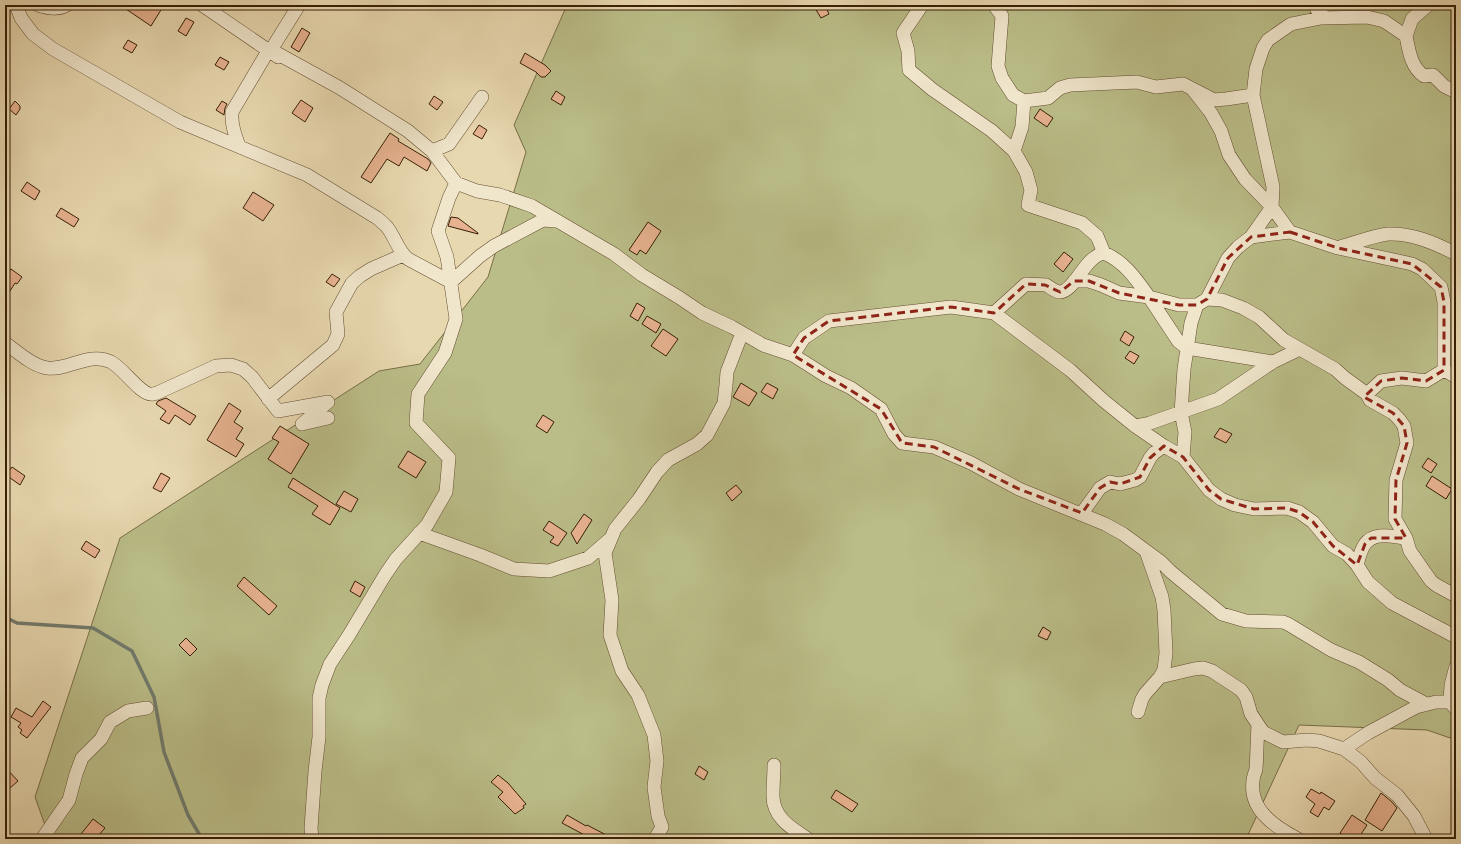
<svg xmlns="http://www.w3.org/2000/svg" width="1461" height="844" viewBox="0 0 1461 844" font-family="'IM FELL English',serif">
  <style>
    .green { fill: #babd88; stroke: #786e47 }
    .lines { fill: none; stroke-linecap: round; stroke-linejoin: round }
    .stream { stroke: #717b6d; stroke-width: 3.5 }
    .building { fill: #e7b290; stroke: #371f06 }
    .minor-casing { stroke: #634d30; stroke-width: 14 }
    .minor { stroke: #f0e6cc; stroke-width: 13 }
    .marked { fill: none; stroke: #8f2418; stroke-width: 3; stroke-dasharray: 8 5; stroke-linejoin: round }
  </style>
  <rect width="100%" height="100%" fill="#e8d8b0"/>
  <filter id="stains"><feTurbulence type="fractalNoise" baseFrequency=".005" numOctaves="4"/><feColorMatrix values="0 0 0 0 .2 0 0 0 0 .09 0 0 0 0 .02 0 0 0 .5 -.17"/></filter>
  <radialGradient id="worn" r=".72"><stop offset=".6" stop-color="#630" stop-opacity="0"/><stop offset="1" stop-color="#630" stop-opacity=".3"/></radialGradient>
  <!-- green -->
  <path class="green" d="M567 5H1456V740L1427 730 1299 725 1246 839H50L35 797 120 538 379 371 420 364 488 277 526 152 514 125Z"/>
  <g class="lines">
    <!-- stream -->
    <path class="stream" d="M5 617 17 623 93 628 132 651 154 697 164 752 188 815 202 839"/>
  </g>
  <!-- building -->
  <path class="building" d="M120 5H164L151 26Z
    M821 5H825L829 14 821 18 815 8Z
    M186 18 194 22 186 36 178 31Z
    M302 28 310 33 299 52 291 47Z
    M128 40 137 45 132 53 123 48Z
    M525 53 545 65 551 71 545 77H541L536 72 520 63Z
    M220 57 229 62 224 70 215 65Z
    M556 91 565 97 561 105 551 99Z
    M434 96 443 102 437 110 429 104Z
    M301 100 313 108 305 122 292 113Z
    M15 101 20 106V109L16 115 9 109Z
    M222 101 227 104 225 108 224 115 216 110Z
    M1040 109 1053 118 1047 127 1034 118Z
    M479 125 487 130 482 139 473 134Z
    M390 133 399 139 398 141 428 159 431 163 427 171 404 157 399 166 387 159 371 183 361 177Z
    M27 182 40 191 35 200 21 191Z
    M253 192 274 205 263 221 243 208Z
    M61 208 79 219 74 227 56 216Z
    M451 217 458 218 478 233V234L448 226Z
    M648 222 661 231 646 254 640 250 637 255 629 250Z
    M1064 252 1073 259 1063 272 1054 264Z
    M11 269 22 277 17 284 15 283 5 299V277Z
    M332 274 340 279 334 287 326 282Z
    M637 303 645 308 638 321 630 316Z
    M647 316 661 324 656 333 642 324Z
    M663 329 678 339 666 356 651 346Z
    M1125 331 1134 337 1129 346 1120 340Z
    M1130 351 1139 356 1134 364 1125 358Z
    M741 383 757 393 749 406 733 397Z
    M767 383 778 389 773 399 761 392Z
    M166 398 196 416 190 425 175 415 169 424 160 419 166 411 156 404 158 401Z
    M229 403 241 411 234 422 243 428 236 439 244 444 236 457 207 440Z
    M543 415 554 422 547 433 536 426Z
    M280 426 309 444 291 474 268 459 279 442 272 438Z
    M1220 428 1232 434 1226 443 1214 437Z
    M408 451 426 462 416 478 398 467Z
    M1428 458 1437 464 1431 473 1422 467Z
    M12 467 25 476 20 485 6 475Z
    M161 473 170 478 161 492 153 488Z
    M1432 476 1452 489 1446 499 1426 486Z
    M293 478 340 508 330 525 312 514 318 506 288 487Z
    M736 485 742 492 732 501 726 493Z
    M344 491 358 499 351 512 336 504Z
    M584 514 592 520 577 544 571 533Z
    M549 521 567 533 558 546 550 542 554 537 543 530Z
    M86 541 100 550 95 558 81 549Z
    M244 577 277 606 269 615 237 586Z
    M355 581 365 587 360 597 350 591Z
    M1043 627 1051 632 1047 640 1038 636Z
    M186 638 197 649 190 656 179 645Z
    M43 701 51 707 27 738 20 733 22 730 18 727 21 723 11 717 16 708 32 717Z
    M699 766 708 772 704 780 695 774Z
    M5 767 18 781 10 788 5 783Z
    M498 775 508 783 526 804 523 806 524 808 515 814 498 797 503 792 491 782Z
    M1311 789 1320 794 1321 792 1335 801 1329 810 1324 807 1318 817 1310 812 1315 804 1306 797Z
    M836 790 858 804 852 812 831 798Z
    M1381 793 1391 801 1397 808 1382 831 1365 820Z
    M567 815 586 826 587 825 614 839H592L562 823Z
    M1352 815 1367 825 1358 839 1350 835 1348 838 1340 833Z
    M93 819 105 828 98 836 96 835 93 839H77Z"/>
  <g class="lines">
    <defs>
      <path id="minor" d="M16 5 21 18 33 34 53 49 180 122 307 175 377 218C381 221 384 224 387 227 395 237 398 251 408 259L451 282 480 256 494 246 543 220 555 221
        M38 5C47 8 59 10 67 5
        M202 5 278 57
        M299 5 271 50 340 88 408 131 432 151 456 183 477 191 500 195 532 206 614 254 642 275 680 298 702 313 732 327 763 345 793 355 826 376 851 388 881 409 894 434 902 443 934 447 971 463 1019 489 1105 524 1123 534 1161 562 1171 572 1222 614 1246 621 1283 622 1288 624 1331 650 1359 662 1388 680 1400 690 1426 704
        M922 5 903 33 908 51 909 70 933 90 992 131 1014 151 1026 172 1031 190 1028 205 1082 223 1097 236 1104 253C1125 262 1136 279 1149 297L1179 305H1197
        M994 5 1002 16 998 66 1002 78 1013 95 1024 101
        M1315 5 1321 18V5
        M1406 36 1412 19 1428 5
        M1193 90 1211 113 1221 131 1229 155 1245 179 1272 207 1290 232 1338 248 1412 264 1422 269 1441 287 1444 302V370L1456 377
        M239 146C235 135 231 124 232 112L268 51
        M432 151 449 144 482 97
        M1014 151 1022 127 1024 101 1048 98 1060 88 1070 85 1137 82 1156 87 1183 84 1214 100 1226 99 1253 95
        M1251 237 1290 232
        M1340 247C1355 243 1372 236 1388 234 1412 233 1435 243 1456 254
        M1074 281H1089L1101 285 1119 293 1149 297 1178 341 1187 348 1273 362 1300 349
        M1207 299 1222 300 1243 308 1259 317 1284 340 1335 369 1345 378 1367 394 1370 400 1393 413 1399 419 1404 426 1407 443 1396 480 1395 519 1406 538 1410 551 1431 581 1436 585 1456 596
        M994 313 1070 370 1104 401 1135 426 1164 446 1183 457 1209 490 1221 499 1235 505 1254 509 1287 508 1299 512 1313 522 1333 546 1347 554 1357 565C1359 558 1361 549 1365 544 1374 531 1393 537 1406 538
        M5 343C18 352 31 365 47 368 68 371 89 351 111 362 122 367 140 394 151 394 153 395 155 393 157 393L216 366 231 365 243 369 252 377 278 411 328 402 302 424 328 418
        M793 355 804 338 829 321 951 307 994 313 1026 284C1032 285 1040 284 1046 285 1050 287 1055 292 1060 292 1075 291 1084 257 1104 253
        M1367 394 1381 381 1402 378 1426 381 1444 370
        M268 399 333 345 338 334 336 312 352 283 360 276 371 269 403 255
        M1135 426 1150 423 1218 399 1273 362
        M1183 457 1185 432 1181 412 1184 369 1191 323 1197 305 1207 299 1228 258 1238 247 1251 237 1272 207 1273 187 1253 95 1256 69 1263 48 1268 40 1291 24 1321 18 1367 17 1384 21 1406 36C1409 51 1411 67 1424 76L1433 75 1444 86 1456 92
        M1082 513 1100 488 1110 482 1120 484 1135 480 1140 477 1150 458 1154 453 1164 446
        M419 533 480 555 514 569 549 571 588 558 610 539
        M1357 565 1368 582 1392 603 1456 637
        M1160 677 1194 669 1203 668 1212 671 1241 690 1246 697 1251 714 1263 732 1283 742 1307 740 1319 741 1344 749 1368 733 1416 707 1436 702H1450L1456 709
        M1450 702 1451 685 1456 666
        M1138 712 1142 699 1145 694 1160 677 1164 670 1166 653 1164 610 1162 597 1146 551
        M1258 725C1257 740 1257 755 1256 769 1255 773 1253 777 1253 781 1249 810 1275 827 1298 839
        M1344 749 1361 762 1375 778 1397 795 1414 816 1426 839
        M774 765C774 775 773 784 773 794 772 817 791 828 808 839
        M42 839 69 800 76 774 82 758 101 739 110 722 128 711 147 708
        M312 839 311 828 315 771 319 737V698L322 685 330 664 349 635 385 575 396 559 427 525 446 492 449 458 416 423 418 394 445 353 456 319 447 257 438 231 449 198 456 183
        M655 839 662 827 658 816 654 787 657 761 654 735 638 695 622 671 610 635 612 600 605 553 615 529 639 499 657 472 668 460 697 444 707 435 724 403 726 385 727 372 742 333"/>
    </defs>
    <!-- minor casing -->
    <use href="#minor" class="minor-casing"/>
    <!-- minor -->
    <use href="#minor" class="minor"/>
  </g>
  <!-- marked area -->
  <path class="marked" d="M1290 232 1338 248 1412 264 1441 287 1444 302V370L1426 381 1402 378 1381 381 1364 397 1393 413 1404 426 1407 443 1396 480 1395 519 1406 538H1371L1365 544 1357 565 1333 546 1313 522 1299 512 1287 508 1254 509 1221 499 1209 490 1183 457 1164 446 1150 458 1140 477 1120 484 1110 482 1100 488 1082 513 1019 489 934 447 902 443 881 409 793 355 804 338 829 321 951 307 994 313 1026 284 1045 285 1060 292 1074 281H1089L1119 293 1179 305H1197L1207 299 1228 258 1251 237Z"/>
  <!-- margin -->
  <rect width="1461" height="844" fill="none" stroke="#e8d8b0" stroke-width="20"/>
  <rect x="6" y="6" width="1449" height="832" fill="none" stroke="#371f06" stroke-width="2"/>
  <rect x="10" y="10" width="1441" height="824" fill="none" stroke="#371f06"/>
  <rect width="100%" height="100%" filter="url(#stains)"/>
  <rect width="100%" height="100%" fill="url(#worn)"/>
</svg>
